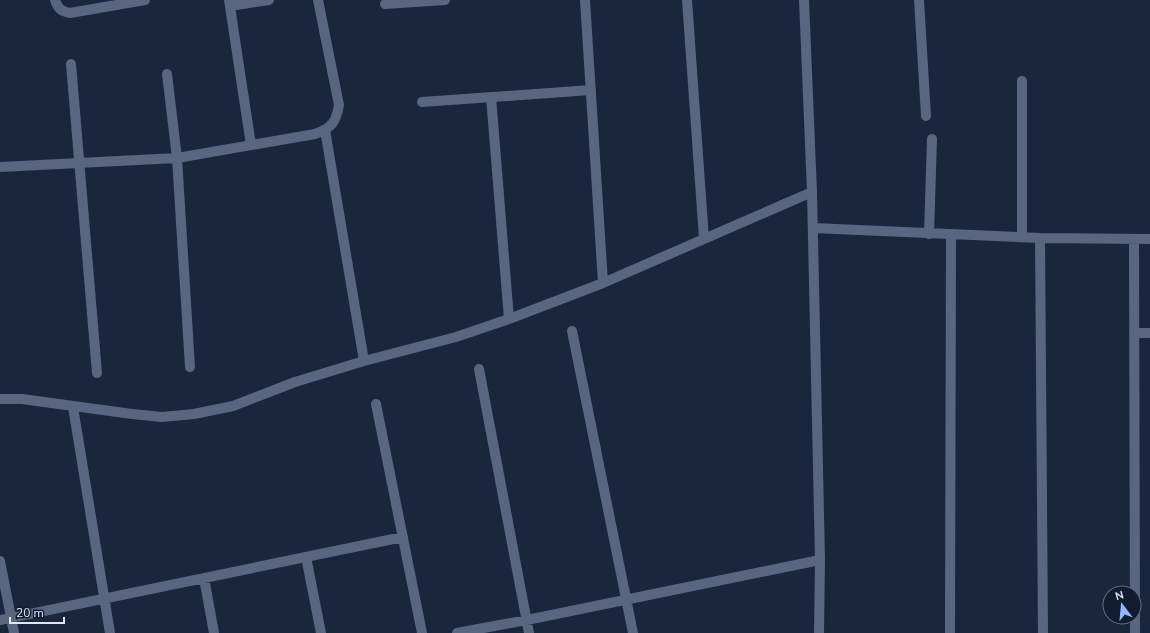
<svg xmlns="http://www.w3.org/2000/svg" width="1150" height="633" viewBox="0 0 1150 633" font-family="'Nunito Sans',sans-serif">
  <style>
    .lines { fill: none; stroke-linecap: round; stroke-linejoin: round }
    .minor { stroke: #58667f; stroke-width: 10 }
  </style>
  <rect width="100%" height="100%" fill="#1a263c"/>
  <g class="lines">
    <!-- minor -->
    <path class="minor" d="M55 0C58 9 61 11 70 13L145 0
      M229 0 251 145
      M585 0 603 283
      M687 0 704 239
      M804 0 812 192 820 560 819 633
      M919 0 926 116
      M385 4 445 0
      M230 6 269 0
      M71 64 97 373
      M167 74 177 158 190 367
      M1022 81V237
      M491 97 509 319
      M422 102 591 90
      M325 130 364 361
      M0 167 177 158 315 134C332 128 336 122 339 105L318 0
      M813 228 1040 238 1150 239
      M929 234 932 139
      M1040 238 1043 633
      M1134 239 1135 633
      M572 331 633 633
      M1134 333H1150
      M479 369 529 633
      M0 399H22L132 414 162 417 194 414 233 406 295 382 364 361 456 337 509 319 603 283 812 192
      M376 404 422 633
      M73 407 110 633
      M306 557 321 633
      M0 561 14 633
      M204 578 214 633
      M0 620 403 537
      M457 633 527 620 820 560
      M950 633 951 235"/>
  </g>
  <!-- north arrow -->
  <g transform="translate(1122 605) rotate(344)"><circle r="19" fill="#111c31" stroke="#636d80"/>
  <path d="M0-3L7 15L0 10L-7 15Z" fill="#93b7fd"/>
  <text y="-6" font-size="11" font-weight="bold" text-anchor="middle" fill="#dfe7f6">N</text>
  </g>
  <!-- scale -->
  <path d="M10 617v6h54v-6" fill="none" stroke="#dfe7f6" stroke-width="2"/>
  <text x="16" y="617" font-size="12" fill="#dfe7f6" stroke="#111c31" stroke-width="3" paint-order="stroke">20 m</text>
</svg>
